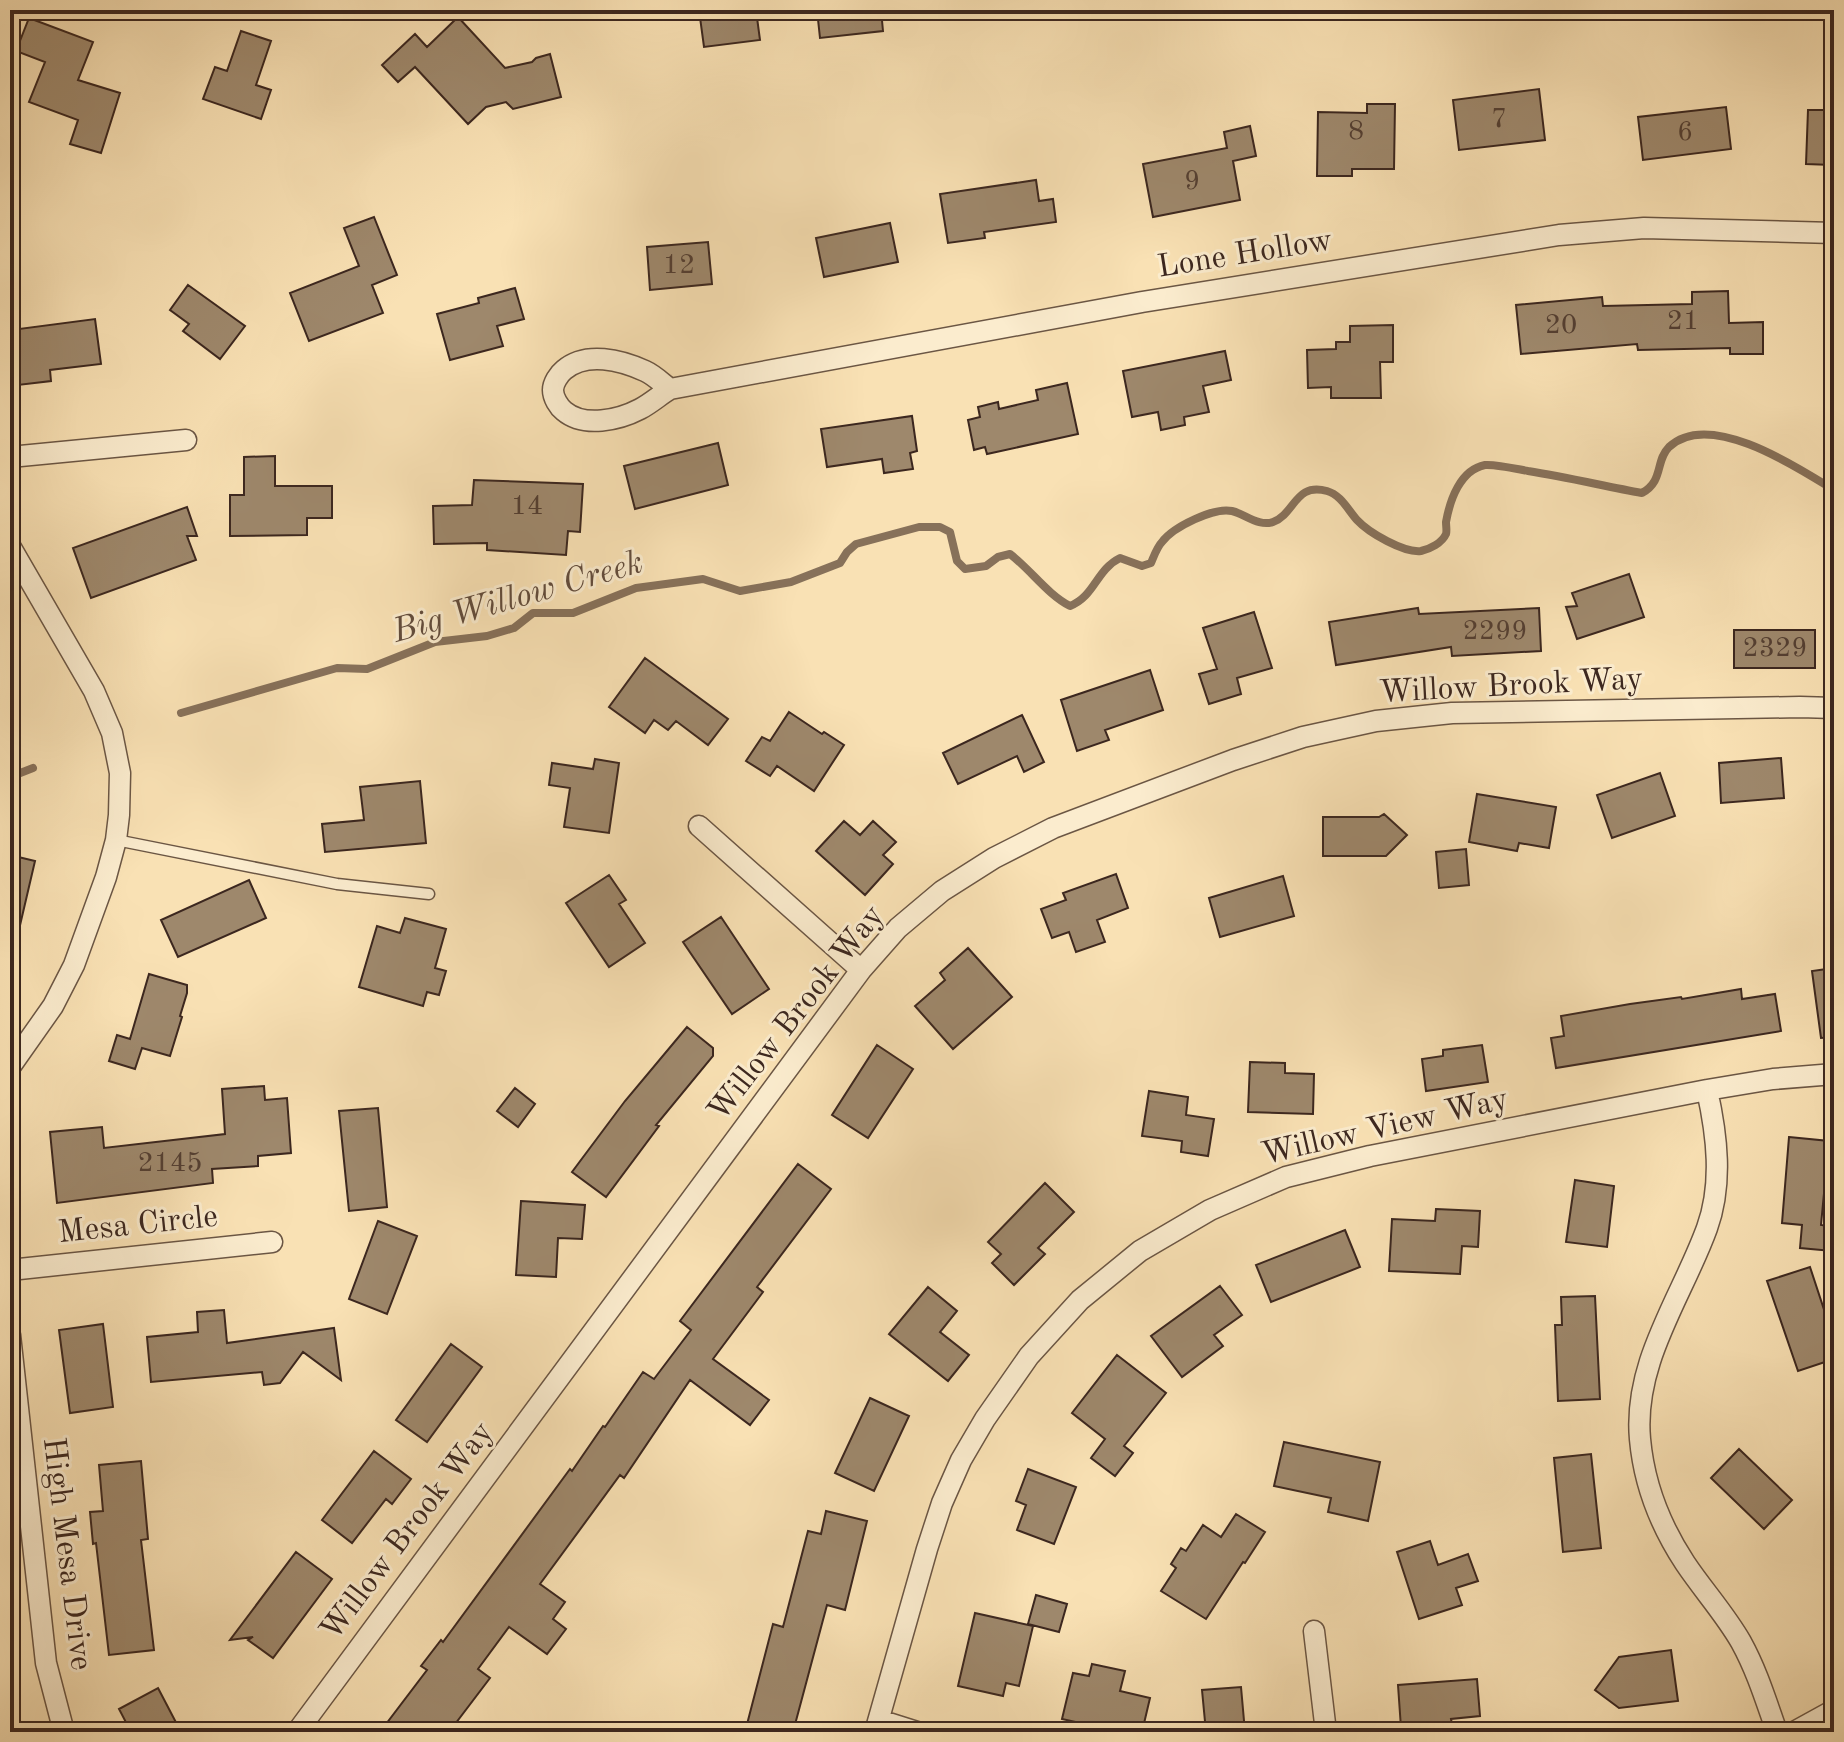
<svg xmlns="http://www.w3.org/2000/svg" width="1844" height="1742" viewBox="0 0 1844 1742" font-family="'Old Standard TT',serif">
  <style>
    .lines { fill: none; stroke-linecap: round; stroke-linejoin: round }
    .stream { stroke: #87715a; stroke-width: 8 }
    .building { fill: #9e886c; stroke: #3c271f; stroke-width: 2 }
    .lane-casing { stroke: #6b5644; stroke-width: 13 }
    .street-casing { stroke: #6b5644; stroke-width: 23 }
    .lane { stroke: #fbecce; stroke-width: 10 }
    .street { stroke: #fbecce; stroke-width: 20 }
    .labels { text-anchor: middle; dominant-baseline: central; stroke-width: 6; stroke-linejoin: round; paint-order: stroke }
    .number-label { font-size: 28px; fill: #543f32 }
    .street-label { font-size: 32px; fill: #3c271f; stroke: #fbecce }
    .water-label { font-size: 34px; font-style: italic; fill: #624c3c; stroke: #fbecce }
  </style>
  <rect width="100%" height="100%" fill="#f9e1b4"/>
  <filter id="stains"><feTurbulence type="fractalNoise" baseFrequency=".0025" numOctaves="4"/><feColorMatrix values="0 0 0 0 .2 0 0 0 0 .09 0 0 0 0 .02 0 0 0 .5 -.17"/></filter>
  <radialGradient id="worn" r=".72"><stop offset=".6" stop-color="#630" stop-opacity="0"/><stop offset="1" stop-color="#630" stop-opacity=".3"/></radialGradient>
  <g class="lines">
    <!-- stream -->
    <path class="stream" d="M181 713 337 668 367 669 435 642 487 636 514 628 533 613H573L636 588 703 579 740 591 791 582 840 563 847 552 856 544 919 527H940L950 532 957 561 965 569 986 566 998 557 1010 554C1031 570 1047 594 1070 606 1095 596 1096 570 1120 558L1142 566 1151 563C1154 556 1157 547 1162 542 1173 527 1214 507 1232 511 1245 514 1259 527 1273 522 1295 514 1295 482 1327 491 1341 495 1348 510 1357 520 1369 533 1404 553 1421 551 1430 549 1442 543 1446 534 1447 531 1446 526 1446 522 1450 500 1460 470 1485 465 1496 464 1517 469 1528 471 1566 477 1604 486 1642 493 1664 481 1655 461 1669 447 1709 409 1797 467 1834 490
      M10 777 33 768"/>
  </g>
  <!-- building -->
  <path class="building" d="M699 10H756L760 40 704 47Z
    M817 10H881L883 31 820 38Z
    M458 17 505 68 532 62 536 58 550 54 561 97 513 109 506 102 486 107 468 124 415 67 398 82 382 65 415 34 427 47Z
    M29 18 93 42 78 80 120 93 101 153 70 144 78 120 29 102 45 62 16 51Z
    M241 31 271 41 256 85 271 90 261 119 203 99 215 67 227 71Z
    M1539 89 1545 140 1459 150 1453 100Z
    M1367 104H1395L1394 169H1352V176H1317L1318 112 1367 113Z
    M1726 107 1731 149 1643 160 1638 117Z
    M1808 110H1834V159H1832V165L1806 164Z
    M1250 126 1256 156 1233 161 1240 200 1153 217 1143 164 1227 148 1224 132Z
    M1036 180 1039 201 1053 199 1056 222 984 232 985 238 948 243 940 194Z
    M374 217 397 275 372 285 383 313 309 341 290 293 359 266 344 228Z
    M890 223 898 262 824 277 816 238Z
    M708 242 712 284 650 290 647 247Z
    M188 285 245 326 220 359 183 331 189 324 170 310Z
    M515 288 524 319 497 326 503 346 450 360 437 314 479 303 478 298Z
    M1728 291 1729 323 1763 322V354H1730V348L1638 350 1637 344 1521 354 1516 305 1602 297 1603 306 1692 304V292Z
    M95 319 101 364 50 370 51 381 18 385 11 330Z
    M1393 325V362H1380L1381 398H1331V387L1308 388 1307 350 1336 349V342H1350V326Z
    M1225 351 1231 380 1203 386 1209 412 1184 417 1185 425 1161 430 1158 412 1132 417 1123 371Z
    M1067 383 1078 434 987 454 985 447 974 450 968 420 980 417 978 407 998 402 999 409 1038 400 1036 390Z
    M912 416 917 451 910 453 913 469 884 473 882 459 827 467 821 429Z
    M718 443 728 485 635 509 624 466Z
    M275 456V486H332V518H307V535L230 536V495H244V457Z
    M474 480 583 484 580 532 568 531 566 555 487 550V543L434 544 433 506 472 505Z
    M187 507 197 536H187L196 560 91 598 73 548Z
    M1629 574 1644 617 1577 639 1566 607 1577 606 1572 593Z
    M1418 608 1419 614 1539 608 1541 651 1452 656 1451 647 1336 665 1329 622Z
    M1254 612 1272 668 1237 678 1241 694 1209 704 1199 674 1217 669 1203 628Z
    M1734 630H1815V668H1734Z
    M645 658 728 719 708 745 676 721 668 730 654 720 645 733 609 707Z
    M1150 670 1163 710 1105 730 1109 740 1077 751 1061 700Z
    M789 712 822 734 824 732 844 745 814 791 777 766 770 776 746 761 762 737 770 741Z
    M1022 715 1044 762 1024 772 1017 756 958 784 943 753Z
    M1781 758 1784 798 1721 803 1719 763Z
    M595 759 619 763 609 833 564 827 570 788 549 785 552 763 593 769Z
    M1660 773 1675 816 1612 838 1597 795Z
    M420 781 426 843 325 852 322 824 364 820 360 787Z
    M1477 794 1556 807 1549 848 1519 843 1517 851 1469 842Z
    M1384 814 1407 835 1386 856H1323V817H1379Z
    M844 821 860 835 873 821 896 842 883 855 893 864 865 895 816 851Z
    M1466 849 1469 885 1439 888 1436 852Z
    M10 855 35 861 18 934 10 933Z
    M1116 874 1128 908 1097 920 1105 942 1076 952 1069 932 1052 938 1041 909 1066 900 1063 893Z
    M609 875 626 900 619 904 645 943 609 967 566 903Z
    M1283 876 1294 916 1220 937 1209 898Z
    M249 880 266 918 178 957 161 920Z
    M721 917 769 989 732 1014 683 942Z
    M405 918 446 929 435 968 446 971 439 995 427 992 423 1006 359 987 377 926 400 933Z
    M968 948 1012 997 953 1049 915 1006 945 980 940 973Z
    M1834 968V1037L1821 1038 1812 971Z
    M149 974 187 985V993L180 1016 182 1017 170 1056 142 1048 135 1069 109 1061 117 1035 130 1039Z
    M1741 989 1742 999 1775 994 1781 1031 1556 1068 1551 1038 1564 1036 1561 1016 1630 1004 1681 997 1682 999Z
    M687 1027 713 1048V1056L656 1125 659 1126 606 1197 572 1172 625 1101Z
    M877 1045 913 1069 868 1138 832 1115Z
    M1482 1045 1488 1082 1426 1091 1422 1059 1443 1056V1050Z
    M1250 1062 1285 1063V1073L1314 1074 1313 1114 1248 1112Z
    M264 1086 265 1100 287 1098 291 1153 258 1156V1166L212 1169 213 1183 57 1203 50 1132 102 1127 104 1148 225 1134 222 1089Z
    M515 1088 535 1104 518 1127 497 1111Z
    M1149 1091 1188 1097 1186 1115 1214 1119 1208 1156 1181 1152 1182 1141 1142 1136Z
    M378 1108 387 1207 349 1211 339 1111Z
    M1789 1137 1829 1141 1821 1225 1834 1227 1832 1251 1800 1248 1802 1225 1782 1223Z
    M798 1164 831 1189 757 1287 763 1292 713 1359 769 1400 750 1425 690 1380 624 1478 620 1475 540 1584 565 1602 553 1619 566 1629 547 1654 509 1627 478 1669 490 1678 449 1732H380L427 1670 421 1666 441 1640 443 1642 570 1469 572 1471 603 1426 605 1427 643 1372 654 1379 691 1330 680 1321Z
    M1575 1180 1614 1186 1607 1247 1566 1242Z
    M1045 1183 1074 1212 1038 1248 1045 1254 1014 1285 992 1263 1001 1254 988 1242Z
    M521 1201 585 1205 582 1239 558 1238 556 1277 516 1275Z
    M1436 1209 1480 1211 1478 1247 1462 1246 1460 1274 1389 1271 1392 1219 1435 1221Z
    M378 1221 417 1236 387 1314 349 1299Z
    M1345 1230 1360 1267 1271 1302 1256 1265Z
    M1810 1267 1834 1340V1359L1798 1371 1767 1281Z
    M1220 1286 1242 1315 1214 1335 1223 1346 1182 1377 1151 1336Z
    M928 1287 957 1311 940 1332 969 1355 948 1381 889 1334Z
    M1595 1296 1600 1399 1558 1401 1555 1325H1562L1561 1297Z
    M224 1310 227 1343 334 1328 341 1380 303 1352 280 1383 264 1385 262 1372 151 1382 147 1337 198 1332 197 1312Z
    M103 1324 113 1407 70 1413 59 1330Z
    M451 1344 482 1367 427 1442 396 1420Z
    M1117 1355 1166 1393 1124 1446 1133 1453 1115 1476 1091 1458 1105 1439 1072 1413Z
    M870 1398 909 1416 874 1491 835 1473Z
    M1284 1442 1380 1462 1368 1521 1328 1512 1331 1498 1274 1486Z
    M1739 1449 1792 1500 1764 1529 1711 1478Z
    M374 1451 411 1479 392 1504 386 1499 352 1543 322 1520Z
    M1591 1454 1601 1548 1563 1552 1554 1458Z
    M141 1461 148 1539 141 1540 154 1650 109 1655 96 1543 93 1544 90 1512 103 1511 99 1465Z
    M1028 1469 1076 1487 1054 1544 1017 1530 1026 1505 1016 1501Z
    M826 1511 867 1521 845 1610 827 1605 793 1732H745L773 1624 783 1627 808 1531 821 1534Z
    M1236 1514 1265 1532 1245 1563 1243 1562 1206 1619 1161 1591 1176 1568 1171 1564 1181 1548 1186 1551 1203 1525 1221 1537Z
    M1430 1541 1438 1565 1468 1554 1478 1581 1456 1588 1462 1605 1419 1619 1397 1552Z
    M296 1552 332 1579 273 1658 248 1640 253 1637 230 1640Z
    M1036 1595 1067 1604 1059 1632 1028 1624Z
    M975 1613 1033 1626 1019 1686 1006 1683 1003 1696 958 1686Z
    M1671 1650 1678 1701 1619 1708 1595 1690 1619 1657Z
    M1092 1664 1125 1671 1120 1691 1150 1698 1142 1732H1121L1062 1719 1073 1673 1089 1676Z
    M1477 1679 1480 1716 1451 1719 1452 1724 1401 1728 1398 1685Z
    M1241 1687 1245 1732H1206L1202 1690Z
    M158 1688 181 1732H131L119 1709Z"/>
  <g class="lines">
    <defs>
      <path id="lane" d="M116 840 337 884 429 894"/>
      <path id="street" d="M670 389C662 383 654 375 645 371 621 360 586 351 564 370 559 374 553 383 553 390 553 398 559 407 564 411 584 428 619 420 640 409 650 404 660 395 670 389L1142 302 1559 235 1644 228 1834 233
        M10 457 186 440
        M10 546 94 691 112 733 120 773 119 815 116 840 106 877 74 965 53 1006 10 1067
        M699 826 861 970
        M1707 1090C1717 1135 1723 1184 1707 1228 1682 1297 1633 1362 1640 1439 1644 1484 1660 1525 1685 1563 1703 1590 1725 1614 1741 1642 1757 1671 1766 1701 1777 1732
        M10 1270 272 1242
        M10 1335 46 1663 64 1732
        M1314 1631 1326 1732
        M879 1720 917 1732
        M297 1732 861 970 898 928 942 891 994 858 1053 828 1233 760 1303 737 1376 721 1452 713 1800 707 1834 708
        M875 1732 927 1549 942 1503 961 1460 985 1419 1029 1356 1080 1300 1140 1251 1210 1210 1286 1177 1370 1156 1707 1090 1773 1079 1834 1074
        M1794 1732 1834 1710"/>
    </defs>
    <!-- lane casing -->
    <use href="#lane" class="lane-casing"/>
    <!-- street casing -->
    <use href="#street" class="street-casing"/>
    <!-- lane -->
    <use href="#lane" class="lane"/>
    <!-- street -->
    <use href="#street" class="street"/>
  </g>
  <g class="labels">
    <!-- number labels -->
    <g class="number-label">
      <text x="1499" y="120">7</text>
      <text x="1356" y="132">8</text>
      <text x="1685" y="133">6</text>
      <text x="1192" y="182">9</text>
      <text x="679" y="266">12</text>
      <text x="1683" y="322">21</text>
      <text x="1561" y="326">20</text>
      <text x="527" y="507">14</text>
      <text x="1495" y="632">2299</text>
      <text x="1775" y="649">2329</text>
      <text x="170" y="1164">2145</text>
    </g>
    <!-- street labels -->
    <g class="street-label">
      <text transform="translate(1245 255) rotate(-9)">Lone Hollow</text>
      <text transform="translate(1511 687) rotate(-3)">Willow Brook Way</text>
      <text transform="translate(797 1014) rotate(-52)">Willow Brook Way</text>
      <text transform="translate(1385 1128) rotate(-13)">Willow View Way</text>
      <text transform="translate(138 1226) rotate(-6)">Mesa Circle</text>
      <text transform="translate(408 1532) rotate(-53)">Willow Brook Way</text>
      <text transform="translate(66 1554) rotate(83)">High Mesa Drive</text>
    </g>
    <!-- water labels -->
    <g class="water-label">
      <text transform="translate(518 598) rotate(-16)">Big Willow Creek</text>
    </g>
  </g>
  <!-- margin -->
  <rect width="1844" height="1742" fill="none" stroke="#f9e1b4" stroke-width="40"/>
  <rect x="12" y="12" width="1820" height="1718" fill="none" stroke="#3c271f" stroke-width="4"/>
  <rect x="20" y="20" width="1804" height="1702" fill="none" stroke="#3c271f" stroke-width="2"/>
  <rect width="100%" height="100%" filter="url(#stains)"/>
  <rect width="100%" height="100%" fill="url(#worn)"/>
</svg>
